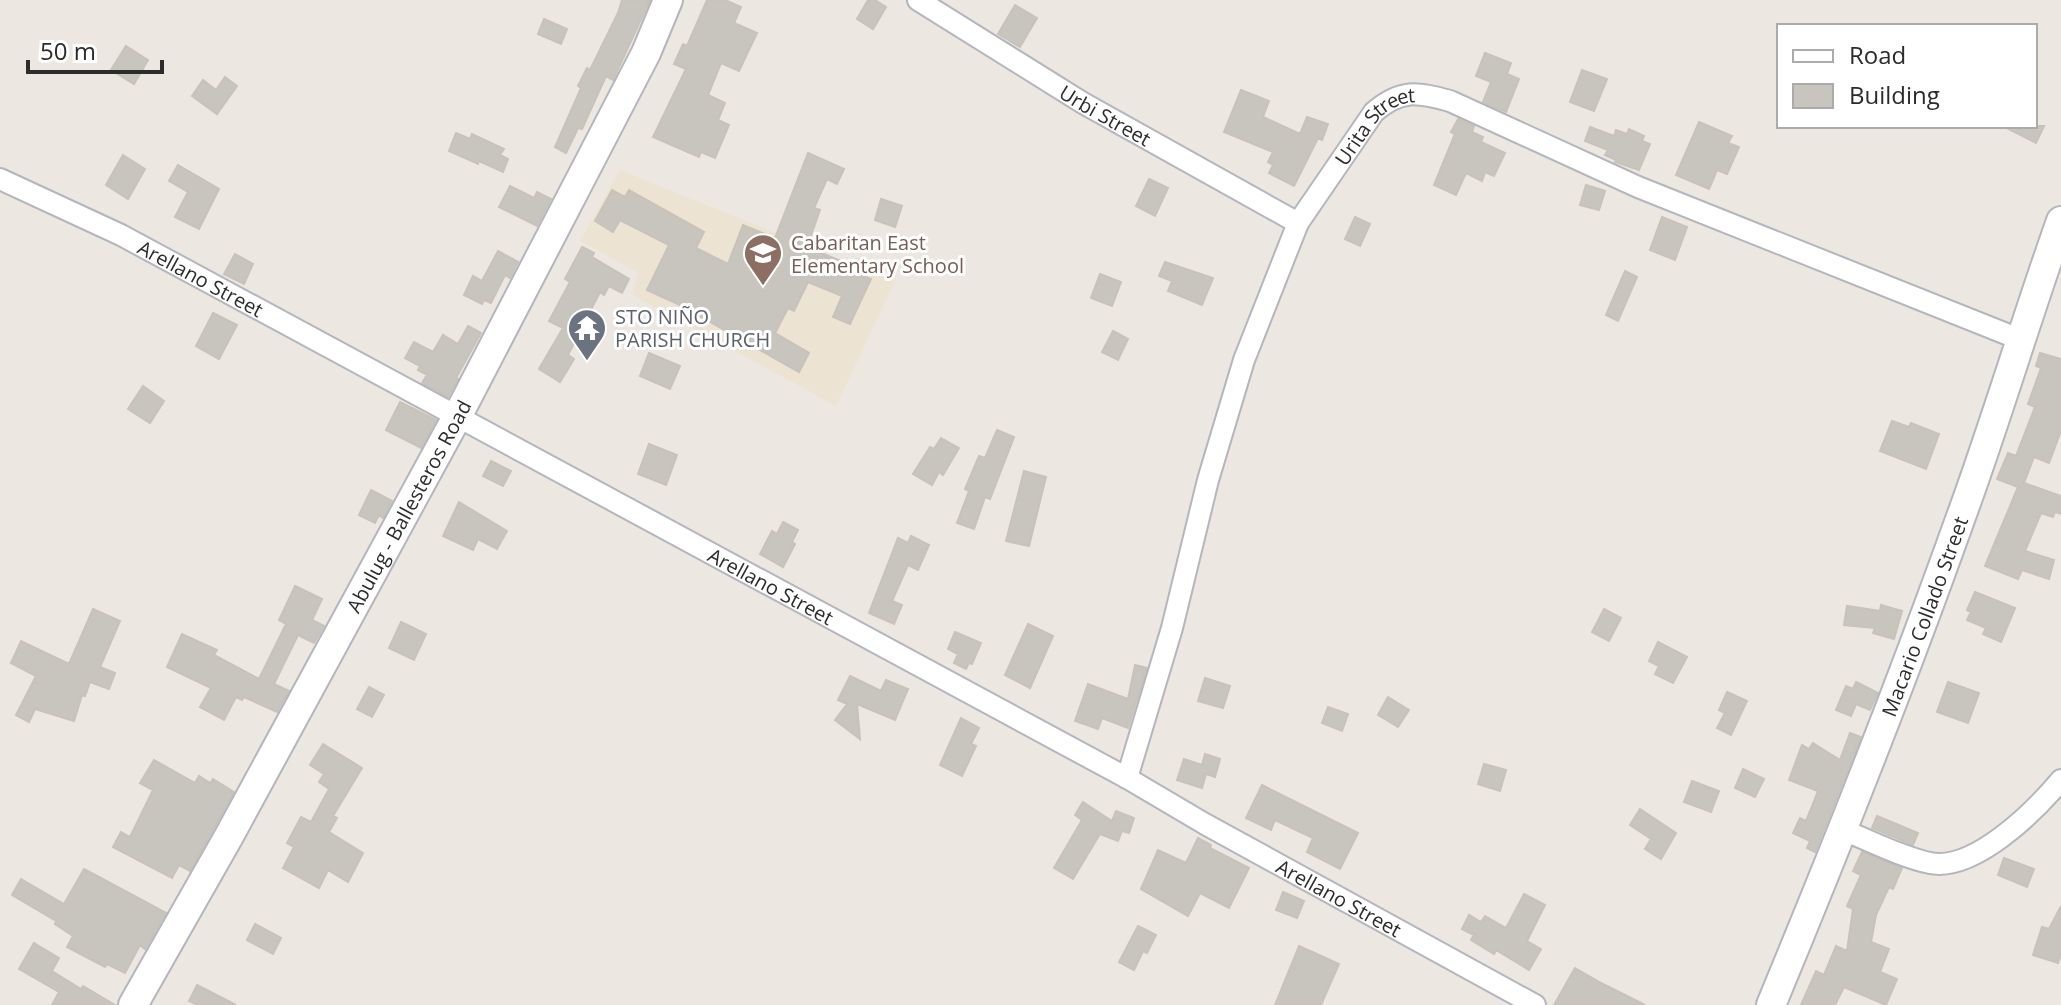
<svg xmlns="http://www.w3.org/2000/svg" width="2061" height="1005" viewBox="0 0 2061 1005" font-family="'Open Sans',sans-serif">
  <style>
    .education { fill: #ece3d2 }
    .building { fill: #c8c5be; stroke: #c8c2ba; stroke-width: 2 }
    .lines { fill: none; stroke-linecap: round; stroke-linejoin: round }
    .street-casing { stroke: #b4b6be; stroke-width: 24 }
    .secondary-casing { stroke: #b4b6be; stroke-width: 32 }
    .street { stroke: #fff; stroke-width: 20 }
    .secondary { stroke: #fff; stroke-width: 28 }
    .labels { text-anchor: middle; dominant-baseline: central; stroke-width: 6; stroke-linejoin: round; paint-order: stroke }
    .street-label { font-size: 20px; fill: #2c2c2c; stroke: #fff }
    .education-label { font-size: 20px; fill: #785e54; stroke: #fff; text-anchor: start }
    .worship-label { font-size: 20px; fill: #5b616d; stroke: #fff; text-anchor: start }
  </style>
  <rect width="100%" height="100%" fill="#ece7e0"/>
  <!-- education -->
  <path class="education" d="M620 170 895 281 836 406 631 294 639 273 580 241Z"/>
  <!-- building -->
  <path class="building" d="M622 0H650L613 80 606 76 582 129 578 128 566 153 555 147 581 88 578 86 587 68 590 70 618 13Z
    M707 0H725L741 7 734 23 757 33 739 71 721 63 708 95 725 103 718 120 729 125 715 158 701 152 699 157 653 137 686 69 674 64 683 44 687 46Z
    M868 0H875L886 7 873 29 857 19Z
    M1015 5 1037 18 1020 47 998 34Z
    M544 19 567 29 561 44 538 34Z
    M126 46 148 60 134 84 111 70Z
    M1485 53 1511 63 1507 74 1519 79 1506 112 1483 102 1491 82 1476 76Z
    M1582 70 1607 79 1594 111 1570 102Z
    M225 77 237 86 217 114 192 96 203 80 216 90Z
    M1241 90 1269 101 1263 117 1300 134 1307 117 1328 124 1322 140 1318 138 1294 186 1269 173 1273 165 1268 162 1273 152 1224 132Z
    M1458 119 1474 126 1472 132 1483 137 1481 142 1505 153 1494 176 1485 172 1482 181 1466 173 1456 195 1434 185 1455 134 1451 132Z
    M1699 122 1732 136 1728 143 1739 147 1727 174 1717 170 1709 189 1676 175Z
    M2003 126H2044L2036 143Z
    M1590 127 1614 136 1616 130 1627 134 1629 129 1644 136 1642 141 1650 144 1639 170 1615 162 1616 160 1605 155 1608 150 1585 141Z
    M456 133 470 139 472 134 504 149 500 155 508 159 503 172 479 161 478 164 449 151Z
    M808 153 844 169 837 184 827 179 814 208 820 210 807 247 843 262 841 267 871 279 850 324 833 317 842 296 808 282 794 311 788 308 775 333 809 353 799 372 680 305 647 290 669 245 620 220 613 232 595 221 612 190 625 197 629 190 704 232 696 248 728 264 743 225 775 238Z
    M123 155 145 169 128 199 106 185Z
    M178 165 219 189 199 229 175 217 188 192 169 181Z
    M1149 179 1168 188 1155 216 1136 206Z
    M1586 185 1605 191 1599 210 1580 205Z
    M510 186 534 198 537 192 551 199 537 226 499 207Z
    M881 199 902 206 895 227 875 220Z
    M1355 217 1370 224 1360 246 1345 239Z
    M1662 217 1687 227 1675 260 1650 250Z
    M582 247 594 253 592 257 629 279 622 293 609 286 604 295 600 292 568 355 574 359 560 382 539 369 563 328 549 321 570 282 565 279Z
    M498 251 518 262 510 278 505 275 491 303 484 300 482 304 464 295 473 276 482 281Z
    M235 254 253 264 244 284 224 274Z
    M1165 262 1213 278 1202 305 1168 291 1172 281 1159 276Z
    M1625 271 1637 277 1618 321 1606 315Z
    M1100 274 1121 282 1112 306 1091 298Z
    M213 313 237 325 219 359 196 346Z
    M468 326 481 333 456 378 458 379 448 397 422 383 427 375 418 370 420 366 405 358 414 342 433 352 443 335 458 344Z
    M1113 331 1128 339 1118 360 1102 352Z
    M649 353 680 366 670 389 640 376Z
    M2040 353 2061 359V431L2049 463 2034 457 2024 483 2061 496V514L2055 512 2053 517 2041 513 2025 551 2054 560 2049 579 2022 570 2018 579 1985 566 2018 487 1997 479 2008 453 2016 456 2035 407 2028 404 2041 368 2036 366Z
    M143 386 164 401 150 423 128 409Z
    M400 402 436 420 421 448 386 430Z
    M1892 421 1909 427 1911 423 1939 434 1926 469 1880 451Z
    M997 430 1014 437 990 499 985 497 974 529 957 523 969 491 965 489 979 456 985 458Z
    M941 438 959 448 943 475 939 472 932 485 913 474 930 447 934 449Z
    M649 444 677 455 666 485 638 474Z
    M491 461 511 471 503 486 483 476Z
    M1024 471 1046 477 1029 546 1006 541Z
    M371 490 392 501 383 518 379 515 375 523 359 515Z
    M459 502 507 531 497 549 478 539 473 550 443 536Z
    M783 522 798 530 792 542 795 544 783 567 760 554 772 531 777 534Z
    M911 536 929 545 918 570 908 565 892 601 902 605 894 624 869 613 898 538 908 543Z
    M295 586 322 599 312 620 324 626 314 643 298 635 274 684 289 691 277 712 244 697 242 700 236 697 224 720 200 707 211 688 167 667 182 634 217 650 214 655 259 679 286 624 279 620Z
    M1975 592 2015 608 2001 642 1983 634 1986 628 1967 620 1971 612 1967 610Z
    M1881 605 1902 611 1894 639 1873 633 1875 628 1844 625 1847 606 1880 611Z
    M93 609 120 621 100 667 115 673 109 689 90 682 85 696 82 695 74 721 35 709 29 722 16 715 36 676 11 663 21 641 69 664Z
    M1604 609 1621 618 1609 641 1592 632Z
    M401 622 426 634 414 660 389 648Z
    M1028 624 1053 636 1030 688 1005 675Z
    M955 632 981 643 972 664 969 663 966 669 954 663 958 654 948 649Z
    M1658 642 1687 657 1673 683 1655 674 1659 666 1649 661Z
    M1135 665 1147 668 1128 728 1102 718 1098 729 1075 721 1088 684 1128 699Z
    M850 676 881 691 886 680 908 689 895 720 857 704 860 739 835 720 847 704 838 700Z
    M1205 678 1230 686 1223 708 1198 701Z
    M1856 682 1878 693 1870 710 1856 704 1851 716 1836 710 1846 686 1853 689Z
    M1948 682 1979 693 1968 723 1937 712Z
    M369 687 384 695 372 717 357 709Z
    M1727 692 1747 701 1731 735 1717 728 1725 713 1719 710Z
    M1388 697 1409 710 1398 727 1378 715Z
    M1328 707 1348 714 1342 731 1322 723Z
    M961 718 979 728 971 744 976 746 962 776 940 765Z
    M1850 733 1861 737 1815 852 1807 848 1810 841 1793 833 1800 818 1806 821 1818 791 1789 780 1802 745 1809 749 1813 743 1840 760Z
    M323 744 362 768 333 816 337 818 329 832 363 853 348 882 328 870 319 888 283 868 294 847 287 843 301 817 311 822 329 789 319 782 324 774 310 765Z
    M1205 754 1220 759 1215 777 1206 774 1202 788 1177 780 1184 759 1202 765Z
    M154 760 195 783 199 776 210 783 213 779 234 792 190 871 179 865 172 878 113 847 121 832 130 837 153 790 140 783Z
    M1484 764 1506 770 1500 791 1478 784Z
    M1743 769 1764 779 1755 797 1735 788Z
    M1692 781 1719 791 1711 812 1684 802Z
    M1262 785 1358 833 1340 869 1307 852 1313 838 1275 820 1271 830 1246 818Z
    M1083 802 1112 821 1116 811 1134 818 1129 833 1122 831 1118 841 1100 834 1073 879 1054 868 1082 820 1075 815Z
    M1640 809 1676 833 1661 859 1645 849 1651 839 1630 825Z
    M1877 816 1918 833 1913 845 1872 828Z
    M1198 838 1211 845 1210 848 1249 868 1229 908 1200 893 1188 916 1141 889 1158 850 1186 863Z
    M1862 852 1902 868 1893 889 1889 887 1876 915 1871 942 1889 949 1880 972 1897 979 1886 1005 1844 987 1835 1005H1801L1816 971 1824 975 1836 946 1847 951 1853 909 1847 906 1861 875 1853 871Z
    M2004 858 2034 869 2027 887 1998 875Z
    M84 869 166 913 145 949 140 945 125 973 107 964 105 967 67 947 73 936 55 924 56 921 12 895 21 879 64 904Z
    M1283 892 1304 901 1297 918 1276 910Z
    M1524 894 1545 905 1527 941 1541 949 1529 970 1496 950 1494 954 1471 940 1474 935 1462 929 1469 915 1481 922 1485 916 1506 928Z
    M2061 906V954L2058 963 2033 955 2042 927 2049 929Z
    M255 924 281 938 273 954 247 940Z
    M1138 926 1156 935 1147 953 1143 951 1134 970 1119 962Z
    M34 943 59 958 52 971 81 989 83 986 115 1005H52L59 992 19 969Z
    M1299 946 1339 964 1321 1005H1275Z
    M1575 968 1601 983 1645 1005H1554Z
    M197 985 236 1005H198L189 1001Z"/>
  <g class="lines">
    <defs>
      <g id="street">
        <path id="s1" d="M918 0 1083 103 1298 223"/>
        <path id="s2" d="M0 179 121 235 223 290 1127 778 1205 824 1535 1005"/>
        <path id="s3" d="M1127 778 1172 628 1208 480 1244 360 1298 223 1374 112C1401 89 1417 92 1450 101L1638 187 2019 339"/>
        <path d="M1843 830C1871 841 1901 857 1930 863 1974 872 2035 811 2061 780"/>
      </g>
      <g id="secondary">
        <path id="s4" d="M133 1005 229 836 458 415 646 53 668 0"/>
        <path id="s5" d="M1771 1005C1837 846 1900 687 1958 525 1995 425 2025 322 2061 221"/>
      </g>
    </defs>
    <!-- street casing -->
    <use href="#street" class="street-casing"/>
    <!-- secondary casing -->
    <use href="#secondary" class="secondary-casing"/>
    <!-- street -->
    <use href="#street" class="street"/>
    <!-- secondary -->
    <use href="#secondary" class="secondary"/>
  </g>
  <!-- icons -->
  <defs>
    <symbol id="school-pin" viewBox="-11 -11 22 30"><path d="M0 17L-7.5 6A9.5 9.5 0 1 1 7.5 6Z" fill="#8d6e63" stroke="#fff"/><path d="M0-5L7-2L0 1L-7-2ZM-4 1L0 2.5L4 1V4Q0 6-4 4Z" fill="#fff"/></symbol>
    <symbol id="temple-pin" viewBox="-11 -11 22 30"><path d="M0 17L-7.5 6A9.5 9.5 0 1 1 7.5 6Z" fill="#6b7280" stroke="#fff"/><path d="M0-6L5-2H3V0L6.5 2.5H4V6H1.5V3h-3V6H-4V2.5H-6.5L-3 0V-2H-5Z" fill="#fff"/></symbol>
  </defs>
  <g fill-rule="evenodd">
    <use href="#school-pin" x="741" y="231" width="44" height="60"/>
    <use href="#temple-pin" x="565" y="306" width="44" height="60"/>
  </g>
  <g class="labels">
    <!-- street labels -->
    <g class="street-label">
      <text stroke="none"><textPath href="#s1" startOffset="220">Urbi Street</textPath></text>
      <text stroke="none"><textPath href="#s3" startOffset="708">Urita Street</textPath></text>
      <text stroke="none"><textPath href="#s2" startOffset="224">Arellano Street</textPath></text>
      <text stroke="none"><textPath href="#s4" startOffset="570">Abulug - Ballesteros Road</textPath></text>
      <text stroke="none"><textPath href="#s2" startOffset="872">Arellano Street</textPath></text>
      <text stroke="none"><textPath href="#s5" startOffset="418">Macario Collado Street</textPath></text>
      <text stroke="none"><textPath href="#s2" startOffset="1520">Arellano Street</textPath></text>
    </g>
    <!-- education labels -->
    <g class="education-label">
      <text x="791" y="242">Cabaritan East<tspan x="791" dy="23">Elementary School</tspan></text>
    </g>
    <!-- worship labels -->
    <g class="worship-label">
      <text x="615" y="316">STO NIÑO<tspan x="615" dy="23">PARISH CHURCH</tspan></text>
    </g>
  </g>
  <!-- legend -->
  <rect x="1777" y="24" width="260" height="104" fill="#ffffff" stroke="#ababab" stroke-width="2"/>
  <rect x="1793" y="50" width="40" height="12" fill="#ffffff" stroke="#ababab" stroke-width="2"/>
  <text x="1849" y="64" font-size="24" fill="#2c2c2c">Road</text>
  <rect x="1793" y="84" width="40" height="24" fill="#c8c5be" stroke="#ababab" stroke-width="2"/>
  <text x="1849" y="104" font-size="24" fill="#2c2c2c">Building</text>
  <!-- scale -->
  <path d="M28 60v12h134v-12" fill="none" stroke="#2c2c2c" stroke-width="4"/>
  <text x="40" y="60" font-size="24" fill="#2c2c2c" stroke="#ffffff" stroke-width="6" paint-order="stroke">50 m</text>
</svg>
